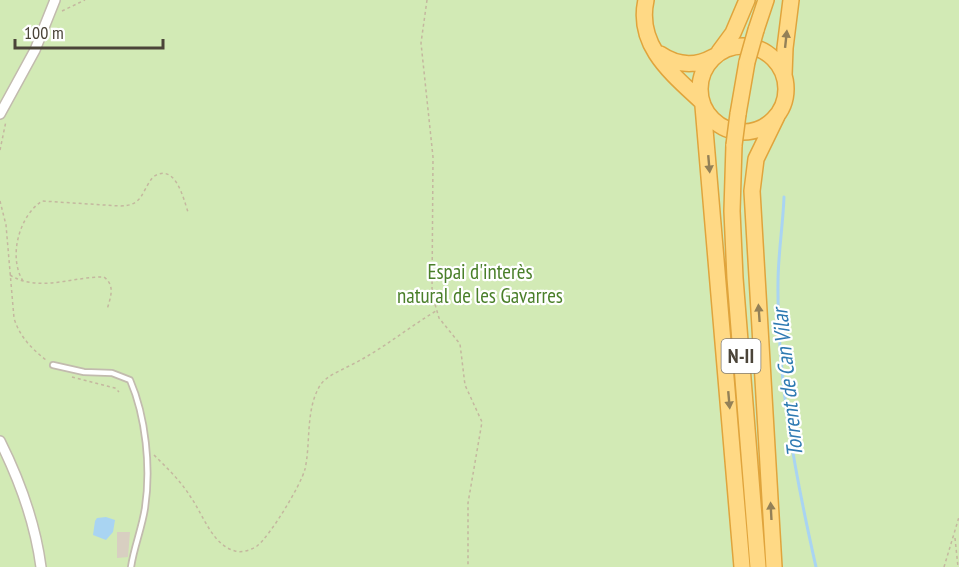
<svg xmlns="http://www.w3.org/2000/svg" width="959" height="567" viewBox="0 0 959 567" font-family="'PT Sans Narrow',sans-serif">
  <style>
    .green { fill: #d2eab5 }
    .water { fill: #a9d4f2 }
    .lines { fill: none; stroke-linecap: round; stroke-linejoin: round }
    .stream { stroke: #a9d4f2; stroke-width: 3 }
    .building { fill: #d8cfc1 }
    .service-casing { stroke: #c2bbae; stroke-width: 8 }
    .minor-casing { stroke: #c2bbae; stroke-width: 12 }
    .trunk-casing { stroke: #e0a43c; stroke-width: 18 }
    .path { stroke: #c4b79f; stroke-width: 1.5; stroke-dasharray: 3 3; stroke-linecap: butt }
    .service { stroke: #fff; stroke-width: 4.5 }
    .minor { stroke: #fff; stroke-width: 9 }
    .trunk { stroke: #ffd985; stroke-width: 15 }
    .trunk-bridge-casing { stroke: #e0a43c; stroke-width: 18; stroke-linecap: butt }
    .trunk-bridge { stroke: #ffd985; stroke-width: 15 }
    .oneway { fill: #938057 }
    .labels { text-anchor: middle; dominant-baseline: central; stroke-width: 4.5; stroke-linejoin: round; paint-order: stroke }
    .shield { fill: #fff; stroke: #817c74; stroke-width: 1.5 }
    .shield-label { font-size: 20px; font-weight: bold; fill: #4b4439 }
    .park-label { font-size: 21px; fill: #4a7f2a; stroke: #fff }
    .water-label { font-size: 22px; font-style: italic; fill: #2e7ab2; stroke: #fff }
  </style>
  <rect width="100%" height="100%" fill="#f6f3ec"/>
  <!-- green -->
  <path class="green" d="M0 0H959V567H0Z"/>
  <!-- water -->
  <path class="water" d="M106 517 115 520 113 532 106 540 93 535 95 521 97 518Z"/>
  <g class="lines">
    <!-- stream -->
    <path class="stream" d="M784 197C783 225 778 254 778 283 777 379 795 474 816 567"/>
  </g>
  <!-- building -->
  <path class="building" d="M117 532H130L128 557 117 558Z"/>
  <g class="lines">
    <defs>
      <path id="service" d="M53 365 84 372 112 373 130 380C146 417 151 468 145 508 142 528 134 547 131 567"/>
      <path id="minor" d="M0 114 35 50 55 0
        M0 441C20 481 35 522 41 567"/>
      <path id="trunk" d="M646 0C636 45 671 73 701 101
        M756 30 766 0
        M700 89a43 43 0 1 1 86 0a43 43 0 1 1-86 0Z
        M719 52 733 33 747 0
        M660 54C676 65 695 67 713 57
        M784 75 785 48 791 0
        M703 106 742 567
        M738 114 747 62
        M734 145 732 211 735 278 758 567
        M774 567 752 191 756 159 777 116"/>
    </defs>
    <!-- service casing -->
    <use href="#service" class="service-casing"/>
    <!-- minor casing -->
    <use href="#minor" class="minor-casing"/>
    <!-- trunk casing -->
    <use href="#trunk" class="trunk-casing"/>
    <!-- path -->
    <path class="path" d="M427 0 421 43 433 157 432 294 439 318 460 344 465 385 482 422 468 503V567
      M62 11 85 0
      M0 150 6 121
      M0 201 6 225 14 318C19 336 32 349 46 360
      M10 275C38 293 75 276 104 277 116 286 110 298 107 310
      M23 281C8 257 19 216 42 201L120 206C143 206 141 192 153 177 175 162 183 197 188 212
      M72 377 115 388 119 392
      M154 455C167 468 180 480 190 496 203 514 212 545 235 551 242 553 251 550 257 546 270 536 301 485 305 469 311 443 305 408 321 384 327 376 338 372 347 367 379 352 406 329 436 311
      M955 538 958 567
      M944 567 959 517"/>
    <!-- service -->
    <use href="#service" class="service"/>
    <!-- minor -->
    <use href="#minor" class="minor"/>
    <!-- trunk -->
    <use href="#trunk" class="trunk"/>
    <defs>
      <path id="trunk-bridge" d="M747 62 756 30
        M734 145 738 114"/>
    </defs>
    <!-- trunk-bridge casing -->
    <use href="#trunk-bridge" class="trunk-bridge-casing"/>
    <!-- trunk-bridge -->
    <use href="#trunk-bridge" class="trunk-bridge"/>
  </g>
  <!-- one-way arrows -->
  <defs><path id="oneway-solid" d="M-6-.8H1V-3.2L6.5 0L1 3.2V.8H-6Z" transform="scale(1.5)"/></defs>
  <g class="oneway">
    <use href="#oneway-solid" transform="translate(786 39) rotate(-84)"/>
    <use href="#oneway-solid" transform="translate(709 164) rotate(85)"/>
    <use href="#oneway-solid" transform="translate(759 313) rotate(-94)"/>
    <use href="#oneway-solid" transform="translate(729 400) rotate(85)"/>
    <use href="#oneway-solid" transform="translate(771 511) rotate(-93)"/>
  </g>
  <g class="labels">
    <!-- shield labels -->
    <rect class="shield" x="721.5" y="339" width="39" height="34" rx="4.5"/>
    <g class="shield-label">
      <text x="741" y="356">N-II</text>
    </g>
    <!-- park labels -->
    <g class="park-label">
      <text x="480" y="271">Espai d'interès<tspan x="480" dy="24">natural de les Gavarres</tspan></text>
    </g>
    <!-- water labels -->
    <g class="water-label">
      <text transform="translate(787 383) rotate(-96)">Torrent de Can Vilar</text>
    </g>
  </g>
  <!-- scale -->
  <path d="M15 39v9h148v-9" fill="none" stroke="#4b4439" stroke-width="3"/>
  <text x="24" y="39" font-size="18" fill="#4b4439" stroke="#ffffff" stroke-width="4.5" paint-order="stroke">100 m</text>
</svg>
